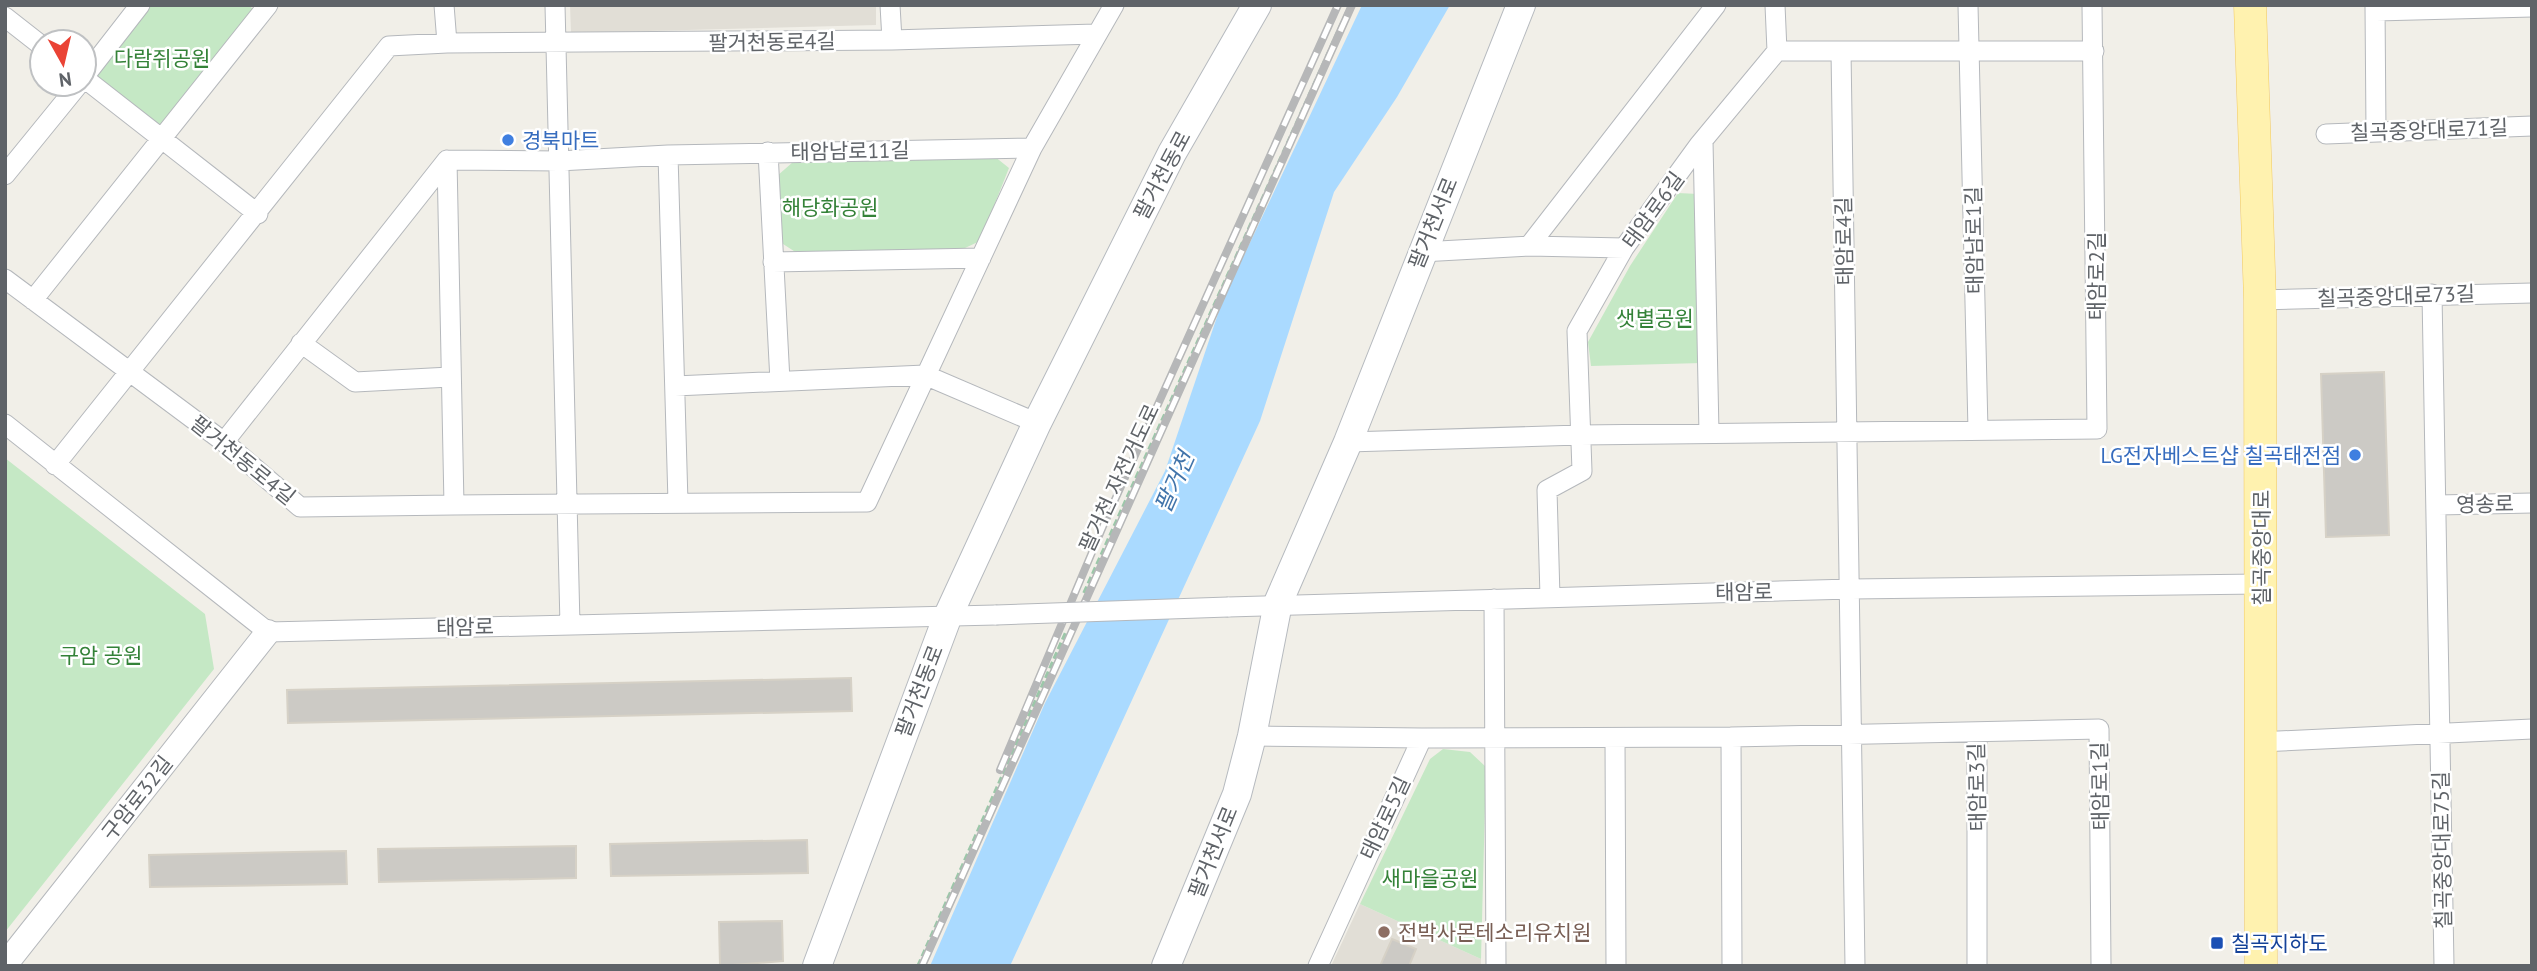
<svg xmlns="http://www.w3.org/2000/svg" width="2537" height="971" viewBox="0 0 2537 971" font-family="'PT Sans','Noto Sans KR',sans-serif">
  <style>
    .education { fill: #e1ded6 }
    .green { fill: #c5e8c5 }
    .water { fill: #aadaff }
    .building { fill: #cccac5; stroke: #d6d1c6; stroke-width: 2 }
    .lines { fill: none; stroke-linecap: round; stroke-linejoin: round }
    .minor-casing { stroke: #b5b8bc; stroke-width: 21 }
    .tertiary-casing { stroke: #b5b8bc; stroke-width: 26 }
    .secondary-casing { stroke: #b6babf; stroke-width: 30 }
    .primary-casing { stroke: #f2c960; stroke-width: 33 }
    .path { stroke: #9cc7a9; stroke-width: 3.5; stroke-dasharray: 7 3.5; stroke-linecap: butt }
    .minor { stroke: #fff; stroke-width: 19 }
    .tertiary { stroke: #fff; stroke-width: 24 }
    .secondary { stroke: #fff; stroke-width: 28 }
    .primary { stroke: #fff2af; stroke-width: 32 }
    .rail-casing { stroke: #b6b7b8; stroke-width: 8 }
    .rail { stroke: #fff; stroke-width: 5; stroke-dasharray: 16; stroke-linecap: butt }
    .minor-bridge-casing { stroke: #b5b8bc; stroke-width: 21; stroke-linecap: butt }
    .minor-bridge { stroke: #fff; stroke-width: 19 }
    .shop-dot { fill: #3f7fe0; stroke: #fff; stroke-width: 2.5 }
    .education-dot { fill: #8d6e63; stroke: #fff; stroke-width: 2.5 }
    .transit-dot { fill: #1a4fb4; stroke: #fff; stroke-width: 2.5 }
    .labels { text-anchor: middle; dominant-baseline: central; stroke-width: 5; stroke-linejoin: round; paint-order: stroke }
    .street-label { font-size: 21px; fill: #5f6368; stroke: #fff }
    .park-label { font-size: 21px; fill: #348238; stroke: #fff }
    .shop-label { font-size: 21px; fill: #366cbe; stroke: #fff; text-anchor: start }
    .education-label { font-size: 21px; fill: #785e54; stroke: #fff; text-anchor: start }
    .transit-label { font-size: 21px; fill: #164399; stroke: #fff; text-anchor: start }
    .water-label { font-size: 23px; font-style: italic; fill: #4174aa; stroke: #fff }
  </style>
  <rect width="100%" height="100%" fill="#f1efe8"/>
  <!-- education -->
  <path class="education" d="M570 5H876V25L571 33Z
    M1360 904 1481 959V966H1331Z"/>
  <!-- green -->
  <path class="green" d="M147 5H248L256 11 162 128 91 77Z
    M994 156 1009 168 980 241 965 248 800 255 780 242 777 176 793 162Z
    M1678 193 1698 194 1702 363 1591 366 1588 342 1630 266Z
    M5 458 205 614 214 669 5 932Z
    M1443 749 1470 752 1486 767 1481 959 1360 904 1430 759Z"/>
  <!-- water -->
  <path class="water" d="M1362 5H1450L1397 97 1334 192 1260 421 1010 966H930L1045 703 1165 471 1222 302Z"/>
  <!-- building -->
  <path class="building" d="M2384 372 2389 535 2326 537 2321 374Z
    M851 678 852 711 288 723 287 690Z
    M807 840 808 873 611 876 610 844Z
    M576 846V878L379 882 378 849Z
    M346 851 347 884 150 887 149 855Z
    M782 921 783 961 720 966 719 922Z
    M1392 939 1416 949 1409 966H1380Z"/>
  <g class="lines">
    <defs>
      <path id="minor" d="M444 5 447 43
        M555 5 570 625
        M890 5 892 40
        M1968 5 1978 430
        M2375 5 2376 132
        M2376 11 2532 7
        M5 17 42 46
        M1777 51H2094
        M1841 51 1855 966
        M84 77 140 5
        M84 78 258 214
        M2326 134 2532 126
        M1703 141 1709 433
        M1032 148 668 155 559 161 447 160 454 505 867 502 1032 148 1114 5
        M768 152 780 381
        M668 155 678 502
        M5 175 79 84
        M1529 246 1716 5
        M1421 252 1529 246 1624 248
        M773 262 981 258
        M5 279 224 442 300 507 454 505
        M2432 294 2444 966
        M33 300 268 5
        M2260 300 2532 293
        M301 343 355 382 450 377
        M675 386 925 375 1037 423
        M5 424 268 632 996 615
        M224 442 447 160
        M1348 442 1580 435 2097 429 2092 5
        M55 465 389 46 447 43 892 40 1096 34
        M2438 505 2532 503
        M1550 597 1547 490 1582 471 1577 331 1624 248 1699 145 1777 51 1775 5
        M1494 599 1496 966
        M1228 607 1851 589 2261 584
        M1977 733V966
        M1252 736 1422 738
        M1731 737 1732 966
        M1615 739 1616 966
        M2259 742 2532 729
        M1318 966 1422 738 1731 737 2099 729 2101 966"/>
      <path id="tertiary" d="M5 965 268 632"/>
      <path id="secondary" d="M817 966 947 618 1037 423 1172 153 1257 5
        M1166 966 1237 794 1252 736 1278 603 1348 442 1521 5"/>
      <path id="primary" d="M2250 5 2260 300 2261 966"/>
    </defs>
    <!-- minor casing -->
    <use href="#minor" class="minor-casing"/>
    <!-- tertiary casing -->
    <use href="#tertiary" class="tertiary-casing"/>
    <!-- secondary casing -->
    <use href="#secondary" class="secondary-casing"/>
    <!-- primary casing -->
    <use href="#primary" class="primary-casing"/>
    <!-- path -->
    <path class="path" d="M1084 593 1350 5
      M918 966 1066 632"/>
    <!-- minor -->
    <use href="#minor" class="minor"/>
    <!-- tertiary -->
    <use href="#tertiary" class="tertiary"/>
    <!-- secondary -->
    <use href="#secondary" class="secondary"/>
    <!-- primary -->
    <use href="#primary" class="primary"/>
    <defs>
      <path id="rail" d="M1000 770 1104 524 1338 5
        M922 966 1352 5"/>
    </defs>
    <!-- rail casing -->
    <use href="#rail" class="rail-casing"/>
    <!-- rail -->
    <use href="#rail" class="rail"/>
    <defs>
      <path id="minor-bridge" d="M996 615 1228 607"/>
    </defs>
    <!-- minor-bridge casing -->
    <use href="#minor-bridge" class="minor-bridge-casing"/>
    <!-- minor-bridge -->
    <use href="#minor-bridge" class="minor-bridge"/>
  </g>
  <!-- markers -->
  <g class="shop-dot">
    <circle cx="508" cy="140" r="7"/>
    <circle cx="2355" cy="455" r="7"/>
  </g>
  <circle class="education-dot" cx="1384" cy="932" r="7"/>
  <rect class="transit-dot" x="2210" y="936" width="14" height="14" rx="3.5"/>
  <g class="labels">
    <!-- street labels -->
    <g class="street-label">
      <text transform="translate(772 42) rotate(-1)">팔거천동로4길</text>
      <text transform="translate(2429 130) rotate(-2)">칠곡중앙대로71길</text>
      <text transform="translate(850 151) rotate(-1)">태암남로11길</text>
      <text transform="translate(1162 175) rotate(-62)">팔거천동로</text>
      <text transform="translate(1653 210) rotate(-54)">태암로6길</text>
      <text transform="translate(1433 223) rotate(-68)">팔거천서로</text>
      <text transform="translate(1974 240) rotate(-91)">태암남로1길</text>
      <text transform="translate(1844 241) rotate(-91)">태암로4길</text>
      <text transform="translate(2096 276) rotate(-90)">태암로2길</text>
      <text transform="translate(2396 296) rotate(-2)">칠곡중앙대로73길</text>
      <text transform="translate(243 460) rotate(39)">팔거천동로4길</text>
      <text transform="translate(1119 478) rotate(-65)">팔거천 자전거도로</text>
      <text transform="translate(2485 504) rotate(-1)">영송로</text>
      <text transform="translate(2261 548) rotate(-90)">칠곡중앙대로</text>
      <text transform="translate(1744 592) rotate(-1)">태암로</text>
      <text transform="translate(465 627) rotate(-1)">태암로</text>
      <text transform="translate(919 691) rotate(-69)">팔거천동로</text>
      <text transform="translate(2100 786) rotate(-91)">태암로1길</text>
      <text transform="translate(1977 787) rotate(-91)">태암로3길</text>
      <text transform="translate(137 798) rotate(-52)">구암로32길</text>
      <text transform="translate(1385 818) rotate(-65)">태암로5길</text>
      <text transform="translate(2442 850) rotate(-91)">칠곡중앙대로75길</text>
      <text transform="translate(1213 852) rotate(-68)">팔거천서로</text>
    </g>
    <!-- park labels -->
    <g class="park-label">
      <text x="162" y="58">다람쥐공원</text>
      <text x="830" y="207">해당화공원</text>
      <text x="1655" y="318">샛별공원</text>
      <text x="101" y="655">구암 공원</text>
      <text x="1430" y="878">새마을공원</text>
    </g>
    <!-- shop labels -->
    <g class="shop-label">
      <text x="522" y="140">경북마트</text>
      <text x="2341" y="455" text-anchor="end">LG전자베스트샵 칠곡태전점</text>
    </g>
    <!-- education labels -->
    <g class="education-label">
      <text x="1398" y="932">전박사몬테소리유치원</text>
    </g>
    <!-- transit labels -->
    <g class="transit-label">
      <text x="2231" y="943">칠곡지하도</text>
    </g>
    <!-- water labels -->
    <g class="water-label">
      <text transform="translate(1174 482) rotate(-66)">팔거천</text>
    </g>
  </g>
  <!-- border -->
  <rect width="2537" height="971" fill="none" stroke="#5f6368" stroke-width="14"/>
  <!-- north arrow -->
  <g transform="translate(63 63) rotate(172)"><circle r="33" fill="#ffffff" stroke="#bfc1c3" stroke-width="2"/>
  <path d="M0-5L12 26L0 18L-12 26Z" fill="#ea4335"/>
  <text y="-10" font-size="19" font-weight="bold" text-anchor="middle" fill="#5f6368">N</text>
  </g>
</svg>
